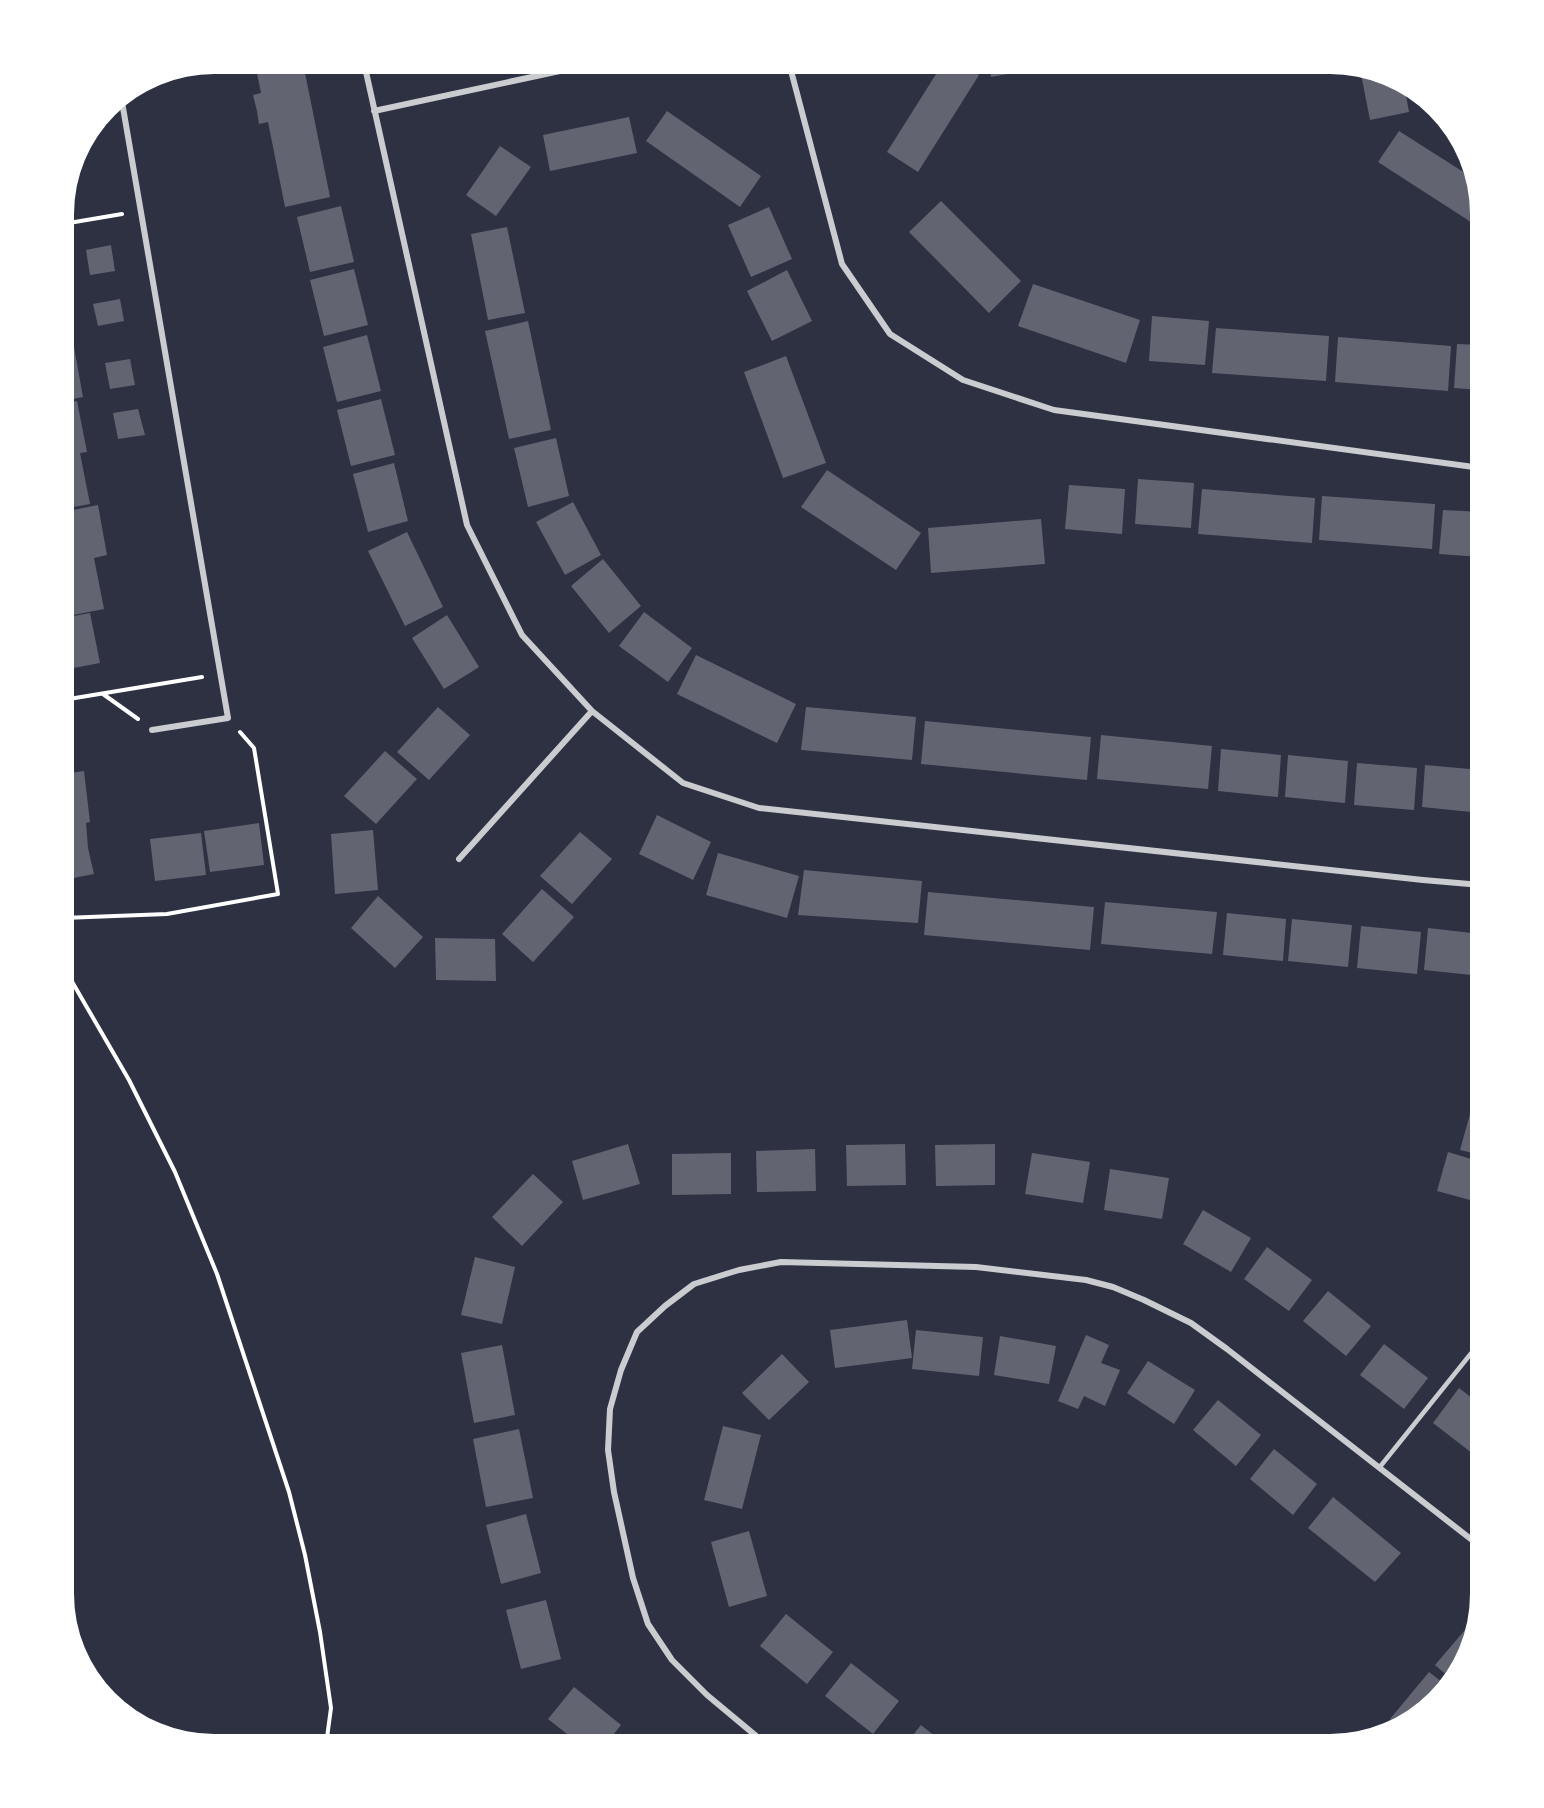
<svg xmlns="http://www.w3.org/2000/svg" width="1544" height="1808" viewBox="0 0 1544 1808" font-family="Quicksand,sans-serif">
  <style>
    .building { fill: #626471 }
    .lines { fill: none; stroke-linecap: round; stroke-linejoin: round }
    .path { stroke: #fff; stroke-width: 4 }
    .service { stroke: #caccd0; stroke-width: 4.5 }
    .minor { stroke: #caccd0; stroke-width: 6 }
  </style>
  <rect width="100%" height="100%" fill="#2d3142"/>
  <!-- building -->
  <path class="building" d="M255 63H303L330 197 285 207 268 122 259 124 257 111 253 95 261 93Z
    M943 63H961L979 75 918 172 887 152Z
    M989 63H1063V64L991 77Z
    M1360 69 1398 79 1404 84 1409 112 1370 120Z
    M667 111 761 176 740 207 646 141Z
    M629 117 637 153 550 171 543 135Z
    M1399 131 1476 180 1481 214 1474 224 1378 162Z
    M500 146 531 167 496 216 466 195Z
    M941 201 1021 281 989 313 909 232Z
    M341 206 354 262 310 272 297 217Z
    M769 207 792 259 751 277 728 225Z
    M507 227 525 313 488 320 471 234Z
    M111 245 115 271 90 275 86 250Z
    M354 269 368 325 324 336 310 280Z
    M787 270 812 321 772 341 747 291Z
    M1033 284 1140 320 1126 363 1018 326Z
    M120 299 124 321 98 326 93 304Z
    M1152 316 1209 321 1205 365 1149 361Z
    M528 321 551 430 509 439 485 331Z
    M1216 328 1329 336 1326 381 1212 373Z
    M367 335 381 391 337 402 323 347Z
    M1338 337 1451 346 1448 391 1335 382Z
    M1457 344 1481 345V390L1454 388Z
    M74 347 83 397 63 401V349Z
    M786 356 826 463 783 478 744 372Z
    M130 359 135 385 110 389 105 363Z
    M381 399 395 455 351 466 337 410Z
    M77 401 87 452 80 453 90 504 63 509V404Z
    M138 409 145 435 118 439 113 413Z
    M556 438 569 496 528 507 514 448Z
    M394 463 408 521 368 532 353 474Z
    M827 470 921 533 896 570 801 507Z
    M1138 479 1194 483 1191 528 1135 524Z
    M1069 485 1125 489 1122 534 1065 529Z
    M1202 489 1315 498 1312 543 1198 534Z
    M1322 496 1435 504 1432 549 1319 540Z
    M573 502 601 555 565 575 536 522Z
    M98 505 107 555 94 558 104 609 63 617V565L66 564 63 550V512Z
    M1443 510 1481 512V557L1439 554Z
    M1041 519 1045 564 931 573 928 528Z
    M407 532 443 607 405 626 368 551Z
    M603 559 641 606 609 633 571 586Z
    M644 612 692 648 668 682 619 646Z
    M90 613 100 663 63 670V618Z
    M447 615 479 667 444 689 412 638Z
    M696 655 796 704 777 743 677 694Z
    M438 707 470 735 429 780 397 752Z
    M806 707 916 717 912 760 801 750Z
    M925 721 1091 737 1087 780 921 764Z
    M1101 735 1212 746 1208 789 1097 779Z
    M1221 749 1281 755 1278 797 1218 791Z
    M385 751 417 779 376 824 344 796Z
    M1288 755 1348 761 1345 803 1285 797Z
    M1357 763 1417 768 1414 810 1354 805Z
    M1425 765 1481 770V813L1422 807Z
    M84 771 90 822 86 823 88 848 94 874 63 880V774Z
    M657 815 711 842 693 880 639 854Z
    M259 823 264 865 210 872 204 831Z
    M373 830 378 890 335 894 331 834Z
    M580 832 612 859 572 904 540 876Z
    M201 833 206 875 155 881 150 839Z
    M718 853 799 876 787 918 706 895Z
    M804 870 922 881 918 923 798 915Z
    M542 889 574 917 533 962 502 934Z
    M928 892 1094 907 1090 950 924 935Z
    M378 896 423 937 395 968 351 928Z
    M1105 902 1217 912 1212 954 1101 944Z
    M1227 913 1286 919 1283 961 1223 955Z
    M1292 919 1352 925 1348 967 1288 961Z
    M1361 926 1421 932 1417 974 1357 968Z
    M1428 928 1481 934V976L1424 970Z
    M435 938 495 939 496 981 436 980Z
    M1470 1114 1481 1117V1155L1460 1150Z
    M628 1144 640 1184 583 1200 572 1161Z
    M905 1144 906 1185 847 1186 846 1145Z
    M995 1144V1185L936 1186 935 1145Z
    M815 1149 816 1191 757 1192 756 1151Z
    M1448 1152 1481 1162V1203L1437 1191Z
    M731 1153V1194L672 1195V1154Z
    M1032 1153 1090 1162 1083 1203 1025 1194Z
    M1110 1169 1169 1178 1162 1219 1104 1210Z
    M533 1174 563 1202 522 1246 492 1217Z
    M1203 1210 1251 1238 1231 1272 1183 1244Z
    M1267 1247 1312 1280 1289 1311 1244 1279Z
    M475 1257 515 1267 502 1324 461 1315Z
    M1328 1291 1371 1326 1346 1356 1303 1321Z
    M907 1320 912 1358 835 1368 830 1330Z
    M916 1330 983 1337 979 1376 912 1369Z
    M1086 1335 1109 1345 1101 1363 1120 1370 1105 1406 1084 1396 1078 1409 1058 1401Z
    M1000 1336 1056 1346 1049 1384 994 1375Z
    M1384 1344 1428 1378 1404 1409 1360 1375Z
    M502 1345 515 1415 474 1423 461 1353Z
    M782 1354 809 1382 769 1420 742 1393Z
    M1148 1361 1195 1390 1174 1424 1127 1393Z
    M1459 1388 1481 1405V1452L1477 1457 1433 1423Z
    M1218 1400 1261 1435 1236 1466 1193 1430Z
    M723 1426 761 1435 742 1509 704 1500Z
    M519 1429 533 1498 486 1507 473 1439Z
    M1274 1449 1317 1484 1293 1515 1250 1479Z
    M1333 1497 1401 1553 1375 1582 1308 1528Z
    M526 1514 541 1573 501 1584 486 1525Z
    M749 1531 767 1596 729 1607 711 1542Z
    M546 1600 561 1659 521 1669 506 1610Z
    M786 1614 833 1652 807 1684 760 1646Z
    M1476 1617 1465 1662 1451 1679 1435 1665Z
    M851 1663 899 1701 873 1734 825 1696Z
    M1429 1672 1446 1685 1422 1714 1399 1727 1390 1719Z
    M574 1687 621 1725 605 1745H581L548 1719Z
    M921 1725 946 1745H905Z"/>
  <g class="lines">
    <!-- path -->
    <path class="path" d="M63 224 122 214
      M103 694 138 719
      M63 700 202 677
      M63 918 167 914 278 894 254 748 240 732
      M63 966 129 1080 175 1172 217 1274 289 1492 305 1555 320 1632 331 1708 326 1745"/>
    <!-- service -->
    <path class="service" d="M1379 1468 1481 1341"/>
    <!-- minor -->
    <path class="minor" d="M364 63 467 525 522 635 592 711 683 783 759 808 1423 880 1481 885
      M789 63 842 264 890 334 963 380 1054 410 1481 468
      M121 96 228 718 152 730
      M374 111 597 63
      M459 859 592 711
      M767 1745 707 1695 672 1660 648 1624 633 1578 614 1492 608 1450 610 1409 621 1370 637 1332 665 1306 694 1284 739 1270 781 1262 976 1267 1086 1280 1113 1287 1144 1300 1191 1323 1227 1349 1481 1547"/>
  </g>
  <!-- crop -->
  <path d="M0 0H1544V1808H0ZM214 74H1330A140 140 0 0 1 1470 214V1594A140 140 0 0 1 1330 1734H214A140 140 0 0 1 74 1594V214A140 140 0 0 1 214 74Z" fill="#fff" fill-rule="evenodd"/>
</svg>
